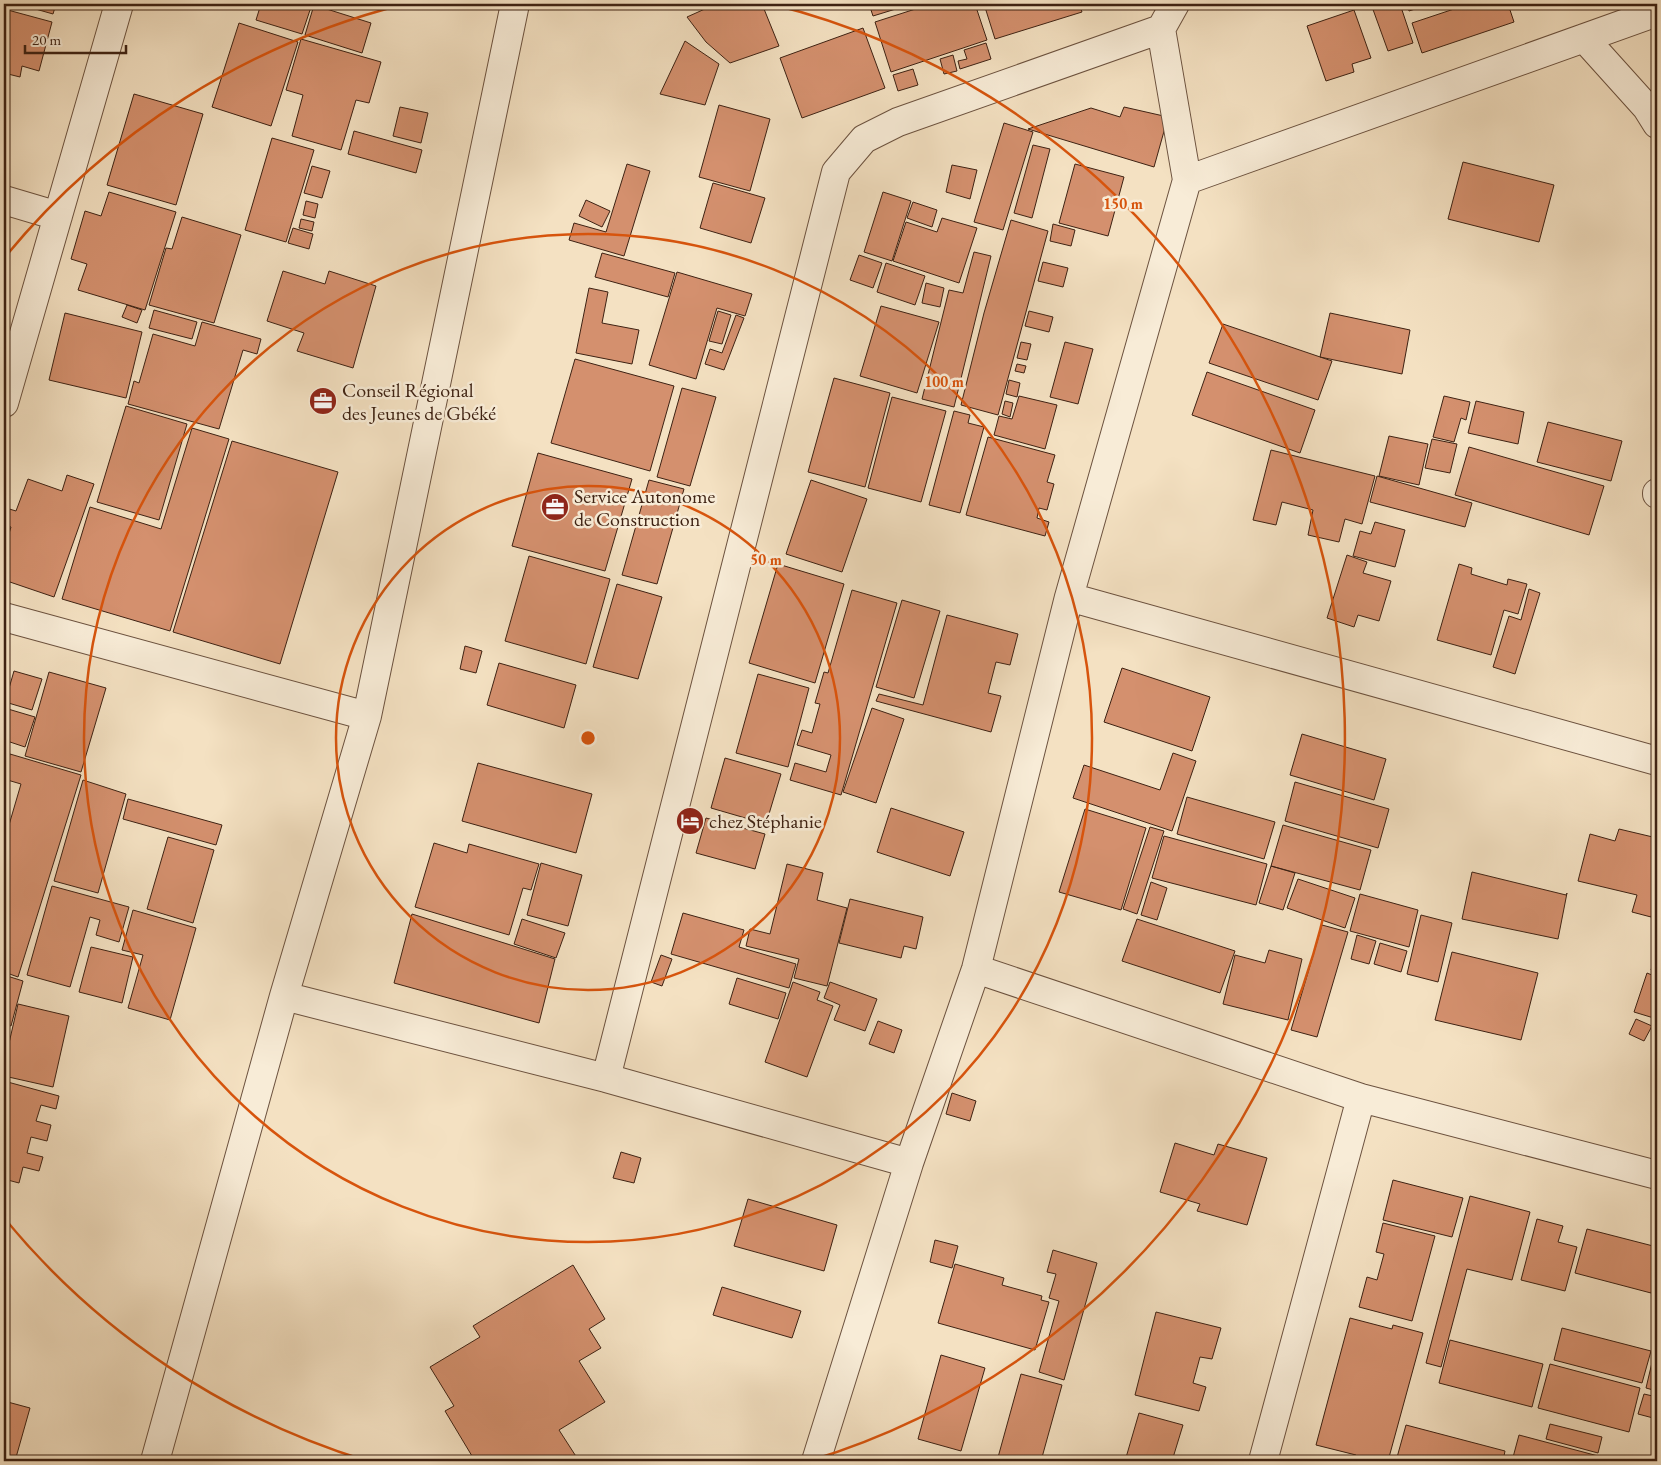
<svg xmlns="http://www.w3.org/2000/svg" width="1661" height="1465" viewBox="0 0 1661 1465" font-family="'EB Garamond',serif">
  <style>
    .building { fill: #d4906e; stroke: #3e2213 }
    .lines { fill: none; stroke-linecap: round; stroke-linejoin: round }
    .minor-casing { stroke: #6c523f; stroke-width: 30 }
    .minor { stroke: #f8ecd7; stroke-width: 28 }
    .ring { fill: none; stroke: #d7540d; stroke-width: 2.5 }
    .labels { text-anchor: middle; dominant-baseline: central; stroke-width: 5; stroke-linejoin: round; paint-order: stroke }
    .poi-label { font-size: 20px; fill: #3e2213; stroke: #f8ecd7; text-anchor: start }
    .centre { fill: #d7540d; stroke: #f8ecd7; stroke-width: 2.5 }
    .ring-label { font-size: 15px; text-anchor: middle; font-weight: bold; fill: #d7540d; stroke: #f8ecd7; stroke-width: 5; stroke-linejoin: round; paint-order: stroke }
  </style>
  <rect width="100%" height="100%" fill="#f4e1c2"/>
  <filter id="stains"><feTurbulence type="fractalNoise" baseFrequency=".004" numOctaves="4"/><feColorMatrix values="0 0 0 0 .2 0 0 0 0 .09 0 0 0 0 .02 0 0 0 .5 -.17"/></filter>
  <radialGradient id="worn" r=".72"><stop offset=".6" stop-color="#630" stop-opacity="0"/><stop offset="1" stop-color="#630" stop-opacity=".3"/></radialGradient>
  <!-- building -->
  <path class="building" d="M18 4H56L53 14Z
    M261 4H312L302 34 256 20Z
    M716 4H762L779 46 730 63 706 42 687 17Z
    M869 4H912L873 16Z
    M931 4H975L987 40 891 72 875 22Z
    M984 4H1079L1082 12 995 39Z
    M1355 4H1370L1357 8Z
    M1371 4H1400L1413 43 1388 51Z
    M1407 4H1431L1409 11Z
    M1469 4H1508L1514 22 1422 53 1412 23Z
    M314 5 371 23 362 53 305 35Z
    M4 9 52 22 39 71 22 66 20 77 4 73Z
    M1354 10 1371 58 1352 64 1354 72 1326 81 1307 26Z
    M239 23 298 42 271 126 212 107Z
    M863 28 885 88 802 118 780 58Z
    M301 39 381 62 369 103 356 100 341 150 292 136 303 95 286 90Z
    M685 41 719 64 705 105 660 94Z
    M986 43 991 59 960 69 958 61 967 59 964 50Z
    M953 55 957 71 944 74 940 59Z
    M913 69 918 85 898 91 893 75Z
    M134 94 203 114 176 205 107 185Z
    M719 105 770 119 750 191 699 177Z
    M400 107 428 113 421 143 393 136Z
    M1124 107 1168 117 1154 167 1028 129 1091 108 1120 117Z
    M1004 123 1033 132 1003 230 974 222Z
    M354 131 422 150 416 173 348 154Z
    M272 138 314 150 286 242 245 230Z
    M1033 145 1050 149 1032 218 1014 213Z
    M1463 162 1554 185 1539 242 1448 219Z
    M627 164 650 171 624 256 569 240 574 223 606 232Z
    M1075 164 1124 177 1108 236 1059 223Z
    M952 165 977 170 970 199 946 192Z
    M312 166 330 171 322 198 304 193Z
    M713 183 765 198 751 243 700 228Z
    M109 192 176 212 145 310 78 290 87 264 71 259 85 211 101 216Z
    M883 192 911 201 892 261 864 252Z
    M586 200 610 211 602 227 579 216Z
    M306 201 318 204 315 218 303 215Z
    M913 202 937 210 932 227 907 218Z
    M182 217 241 235 214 323 149 305 166 248 172 249Z
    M942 218 977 228 959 283 893 261 906 222 937 232Z
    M301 219 314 222 312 231 299 228Z
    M1011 220 1048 231 998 415 961 405 984 313Z
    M1053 224 1075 230 1071 246 1050 241Z
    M293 228 313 234 309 249 288 243Z
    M974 252 991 256 954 407 922 399 949 290 963 293Z
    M602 253 675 273 668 297 595 277Z
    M859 255 882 263 873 288 850 280Z
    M1043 262 1068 268 1063 287 1038 281Z
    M886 263 925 276 915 305 877 292Z
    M283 271 325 284 329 271 376 286 353 368 297 351 304 333 267 321Z
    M677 272 752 294 745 316 717 308 696 379 649 365Z
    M926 283 944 288 940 307 922 303Z
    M589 288 608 292 602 323 639 330 632 364 576 353Z
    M127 305 142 310 137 323 122 317Z
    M881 306 939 322 917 393 860 376Z
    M154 310 197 322 192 339 149 328Z
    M718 311 731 315 722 344 709 341Z
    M1029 311 1053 317 1049 332 1025 326Z
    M65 313 142 332 126 398 49 380Z
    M1330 313 1410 330 1402 374 1320 357Z
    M736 315 744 318 724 370 705 364 710 349 722 353Z
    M202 322 261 339 257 354 243 350 219 429 128 404 134 381 139 383 153 334 195 346Z
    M1223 324 1332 361 1318 400 1209 363Z
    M1021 342 1031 344 1027 360 1017 358Z
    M1065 342 1093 349 1078 404 1050 397Z
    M575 359 674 386 650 471 551 443Z
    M1017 364 1026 366 1024 373 1015 371Z
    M1207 372 1315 410 1300 453 1192 415Z
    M834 378 890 393 865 487 808 472Z
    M1009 380 1020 383 1017 397 1006 394Z
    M682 388 716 397 690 486 657 477Z
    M1019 396 1057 405 1045 449 994 435 999 416 1012 419Z
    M1444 396 1470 402 1466 420 1461 418 1454 442 1433 437Z
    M892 397 946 411 921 502 868 488Z
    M1005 401 1013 403 1010 417 1002 414Z
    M1476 401 1524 412 1518 444 1468 433Z
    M126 406 187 424 159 520 97 502Z
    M954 411 970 415 968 423 984 427 960 513 929 505Z
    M1548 422 1622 441 1611 481 1537 462Z
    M192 428 229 439 170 631 62 599 90 507 161 529Z
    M1389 436 1428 444 1419 485 1379 476Z
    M988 437 1055 455 1047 482 1054 484 1047 510 1039 508 1037 518 1049 522 1045 536 966 515Z
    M1432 439 1457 444 1450 473 1425 468Z
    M232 441 338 472 280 664 173 632Z
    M1469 447 1604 486 1589 535 1455 495Z
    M1271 450 1375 476 1362 524 1345 519 1339 542 1308 535 1313 510 1282 502 1276 525 1253 520Z
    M538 453 632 479 605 571 512 546Z
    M67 475 94 484 54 597 4 580V550L11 527 4 525V516L6 508 16 511 28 479 62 491Z
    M1377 476 1472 503 1465 527 1370 502Z
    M649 480 684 489 657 584 622 575Z
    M811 480 867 499 842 572 786 554Z
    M1375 522 1405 530 1395 567 1353 556 1360 531 1371 534Z
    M1347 555 1367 562 1363 573 1391 581 1379 621 1358 615 1354 627 1327 618Z
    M529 556 610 579 586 664 505 641Z
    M778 564 844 584 815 683 749 663Z
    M1459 564 1472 568 1471 574 1507 585 1508 579 1527 584 1518 614 1504 610 1491 655 1437 640Z
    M617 584 662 597 638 679 593 667Z
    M1529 589 1540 593 1515 674 1493 667 1509 616 1521 620Z
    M852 590 897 603 841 795 790 780 795 763 826 772 831 755 797 745 802 730 812 733 820 704 815 703 824 672 828 673Z
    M902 600 940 611 914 698 876 687Z
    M947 615 1018 634 1010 665 996 662 988 693 1001 696 991 732 876 701 879 694 923 705Z
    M465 646 482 651 476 673 460 669Z
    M499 663 576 685 564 728 487 705Z
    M1122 668 1210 697 1192 751 1104 722Z
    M14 671 42 679 32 710 5 702Z
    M49 672 106 688 81 772 25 756Z
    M758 674 809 688 788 767 736 753Z
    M872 708 904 719 876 803 843 792Z
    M8 709 35 717 25 747 4 740V722Z
    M1302 734 1386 759 1374 800 1290 775Z
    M1173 753 1196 761 1172 831 1073 798 1084 765 1160 790Z
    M10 754 81 775 18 977 4 972V842L21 784 4 779Z
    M725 758 781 774 766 824 711 808Z
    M478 763 592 794 576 853 462 821Z
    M83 780 126 794 98 893 54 881Z
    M1295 782 1389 809 1378 848 1285 821Z
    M1187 797 1275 822 1264 859 1177 834Z
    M128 799 222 825 216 845 123 819Z
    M891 808 964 832 950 876 877 852Z
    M1085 809 1146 828 1121 910 1059 892Z
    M706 818 765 834 755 869 696 853Z
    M1283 825 1371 850 1360 890 1271 866Z
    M1150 827 1164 831 1137 914 1123 909Z
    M1619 829 1657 838V895L1651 917 1632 912 1637 895 1578 881 1590 834 1615 841Z
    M1164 836 1267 864 1256 905 1152 878Z
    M168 837 214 850 193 923 147 909Z
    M434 843 467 853 469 844 539 864 531 890 523 888 509 935 415 907Z
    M541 863 582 875 568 926 527 915Z
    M787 864 823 873 817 900 847 908 827 986 794 978 799 959 746 946 750 929 770 934Z
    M1271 866 1295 873 1283 910 1259 903Z
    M1472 872 1566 895 1567 893 1558 939 1462 919Z
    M1298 879 1355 898 1345 928 1287 908Z
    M1151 882 1167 888 1157 920 1141 915Z
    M52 886 129 907 119 942 96 935 100 920 90 917 70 987 27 975Z
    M1360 894 1418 910 1409 947 1350 931Z
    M850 899 923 917 916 949 904 946 901 958 839 943Z
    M133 910 196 928 170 1020 128 1008 143 955 122 950Z
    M683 913 744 930 739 947 796 964 789 988 671 954Z
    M412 914 555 959 539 1023 394 983Z
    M1421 915 1452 923 1438 982 1407 974Z
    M522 919 565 933 556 958 514 944Z
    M1137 919 1235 951 1220 993 1122 961Z
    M1322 925 1348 932 1317 1037 1291 1030Z
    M1357 935 1376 941 1369 964 1351 959Z
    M1380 943 1407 951 1401 972 1374 964Z
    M91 947 133 957 122 1003 79 992Z
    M1269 950 1302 959 1288 1020 1223 1004 1235 955 1265 963Z
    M1657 950V972L1651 970Z
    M1452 952 1538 973 1521 1040 1435 1020Z
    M661 955 672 959 662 986 651 982Z
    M1647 973 1657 977V1019L1634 1012Z
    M4 975 23 981 11 1026 4 1024Z
    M737 978 786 993 778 1019 729 1004Z
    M793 982 820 992 817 1000 833 1006 807 1077 765 1062Z
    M830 982 877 999 865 1031 834 1020 840 1005 824 998Z
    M18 1004 69 1016 53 1087 4 1076V1065Z
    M1636 1019 1652 1026 1644 1041 1629 1034Z
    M878 1021 902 1030 894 1053 869 1044Z
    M4 1081 59 1096 56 1109 41 1105 36 1121 51 1125 47 1141 31 1137 27 1153 43 1157 39 1171 23 1167 19 1183 4 1179Z
    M952 1093 976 1101 970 1121 946 1114Z
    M1175 1143 1214 1155 1218 1144 1267 1158 1247 1225 1197 1211 1200 1204 1160 1192Z
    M621 1152 641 1158 634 1183 613 1178Z
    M1393 1180 1463 1198 1452 1237 1383 1220Z
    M1470 1196 1530 1212 1512 1280 1467 1269 1441 1367 1426 1363Z
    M748 1199 837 1225 824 1271 734 1246Z
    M1537 1219 1563 1226 1558 1242 1577 1247 1565 1291 1521 1280Z
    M1383 1223 1435 1236 1412 1321 1359 1307 1367 1277 1377 1280 1384 1254 1376 1252Z
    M1587 1229 1657 1247V1270L1651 1293 1575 1273Z
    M935 1240 958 1246 952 1268 930 1262Z
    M1053 1250 1097 1263 1064 1380 1039 1372 1059 1301 1049 1298 1056 1274 1047 1272Z
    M955 1264 1004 1278 1002 1285 1042 1296 1041 1300 1049 1302 1035 1350 938 1323Z
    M573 1265 605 1319 589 1329 601 1348 579 1361 605 1402 559 1430 579 1461H475L445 1411 454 1406 430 1367 480 1337 473 1326Z
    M722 1287 801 1311 792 1338 713 1315Z
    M1156 1312 1221 1328 1212 1359 1200 1357 1193 1383 1206 1387 1199 1411 1135 1395Z
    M1350 1318 1392 1329 1393 1325 1423 1333 1388 1461H1354L1356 1455 1316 1445Z
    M1562 1328 1651 1351 1642 1383 1554 1360Z
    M1450 1340 1543 1364 1532 1407 1439 1383Z
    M1654 1354 1657 1355V1391L1646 1388Z
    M941 1355 985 1368 961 1451 918 1439Z
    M1550 1364 1640 1388 1629 1432 1538 1408Z
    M1021 1374 1062 1385 1041 1461H997Z
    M1644 1394 1657 1397V1419L1638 1414Z
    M4 1401 30 1408 15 1461H4Z
    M1139 1413 1183 1425 1172 1461H1125Z
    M1550 1424 1602 1437 1598 1453 1546 1439Z
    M1406 1425 1505 1451 1503 1461H1396Z
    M1519 1435 1617 1461H1512Z"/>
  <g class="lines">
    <defs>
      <path id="minor" d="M1584 38 1647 108 1657 124
        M1187 180 1657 12
        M4 200 58 216
        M4 403 119 4
        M1657 493V494
        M1069 597 1657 761
        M4 617 367 716
        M976 969 1361 1098 1657 1175
        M284 996 606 1078 909 1163
        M606 1078 836 172 864 139 898 122 1161 29
        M155 1461 284 996 367 716 515 4
        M816 1461 909 1163 976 969 1069 597 1187 180 1161 29 1175 4
        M1263 1461 1361 1098"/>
    </defs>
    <!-- minor casing -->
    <use href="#minor" class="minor-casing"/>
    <!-- minor -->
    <use href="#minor" class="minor"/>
  </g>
  <!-- distance rings -->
  <g class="ring">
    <circle cx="588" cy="738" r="252"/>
    <circle cx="588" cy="738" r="504"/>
    <path d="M367 1461A756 756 0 0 1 5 1219M5 257A756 756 0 0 1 405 4M771 4A756 756 0 0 1 809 1461"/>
  </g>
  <!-- icons -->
  <defs>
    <symbol id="office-disc" viewBox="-11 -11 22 22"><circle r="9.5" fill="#8f2418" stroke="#f8ecd7"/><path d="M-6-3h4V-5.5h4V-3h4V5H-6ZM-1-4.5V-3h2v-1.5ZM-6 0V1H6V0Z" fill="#fff"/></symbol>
    <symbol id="hotel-disc" viewBox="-11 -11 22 22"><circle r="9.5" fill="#8f2418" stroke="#f8ecd7"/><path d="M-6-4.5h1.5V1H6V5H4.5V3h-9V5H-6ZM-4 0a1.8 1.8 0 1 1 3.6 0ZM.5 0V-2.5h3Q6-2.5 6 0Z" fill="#fff"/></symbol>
  </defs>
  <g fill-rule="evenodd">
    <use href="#office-disc" x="307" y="385" width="32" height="32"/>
    <use href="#office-disc" x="539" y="491" width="32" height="32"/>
    <use href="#hotel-disc" x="674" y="805" width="32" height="32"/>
  </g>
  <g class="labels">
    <!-- poi labels -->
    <g class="poi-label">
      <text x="342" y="390">Conseil Régional<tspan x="342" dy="23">des Jeunes de Gbéké</tspan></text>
      <text x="574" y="496">Service Autonome<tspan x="574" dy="23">de Construction</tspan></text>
      <text x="709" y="821">chez Stéphanie</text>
    </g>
  </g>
  <circle cx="588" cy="738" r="8" class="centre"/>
  <g class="ring-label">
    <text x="1123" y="209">150 m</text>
    <text x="944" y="387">100 m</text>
    <text x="766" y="565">50 m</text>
  </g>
  <!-- margin -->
  <rect width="1661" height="1465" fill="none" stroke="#f4e1c2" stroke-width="20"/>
  <rect x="5" y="5" width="1651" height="1455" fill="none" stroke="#3e2213" stroke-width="2.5"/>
  <rect x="10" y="10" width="1641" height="1445" fill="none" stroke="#3e2213"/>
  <!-- scale -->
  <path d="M25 45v8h101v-8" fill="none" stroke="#3e2213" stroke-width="2.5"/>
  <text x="32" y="45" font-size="15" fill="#3e2213" stroke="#f8ecd7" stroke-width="4" paint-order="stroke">20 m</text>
  <rect width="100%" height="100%" filter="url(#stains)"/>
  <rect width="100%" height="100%" fill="url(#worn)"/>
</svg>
